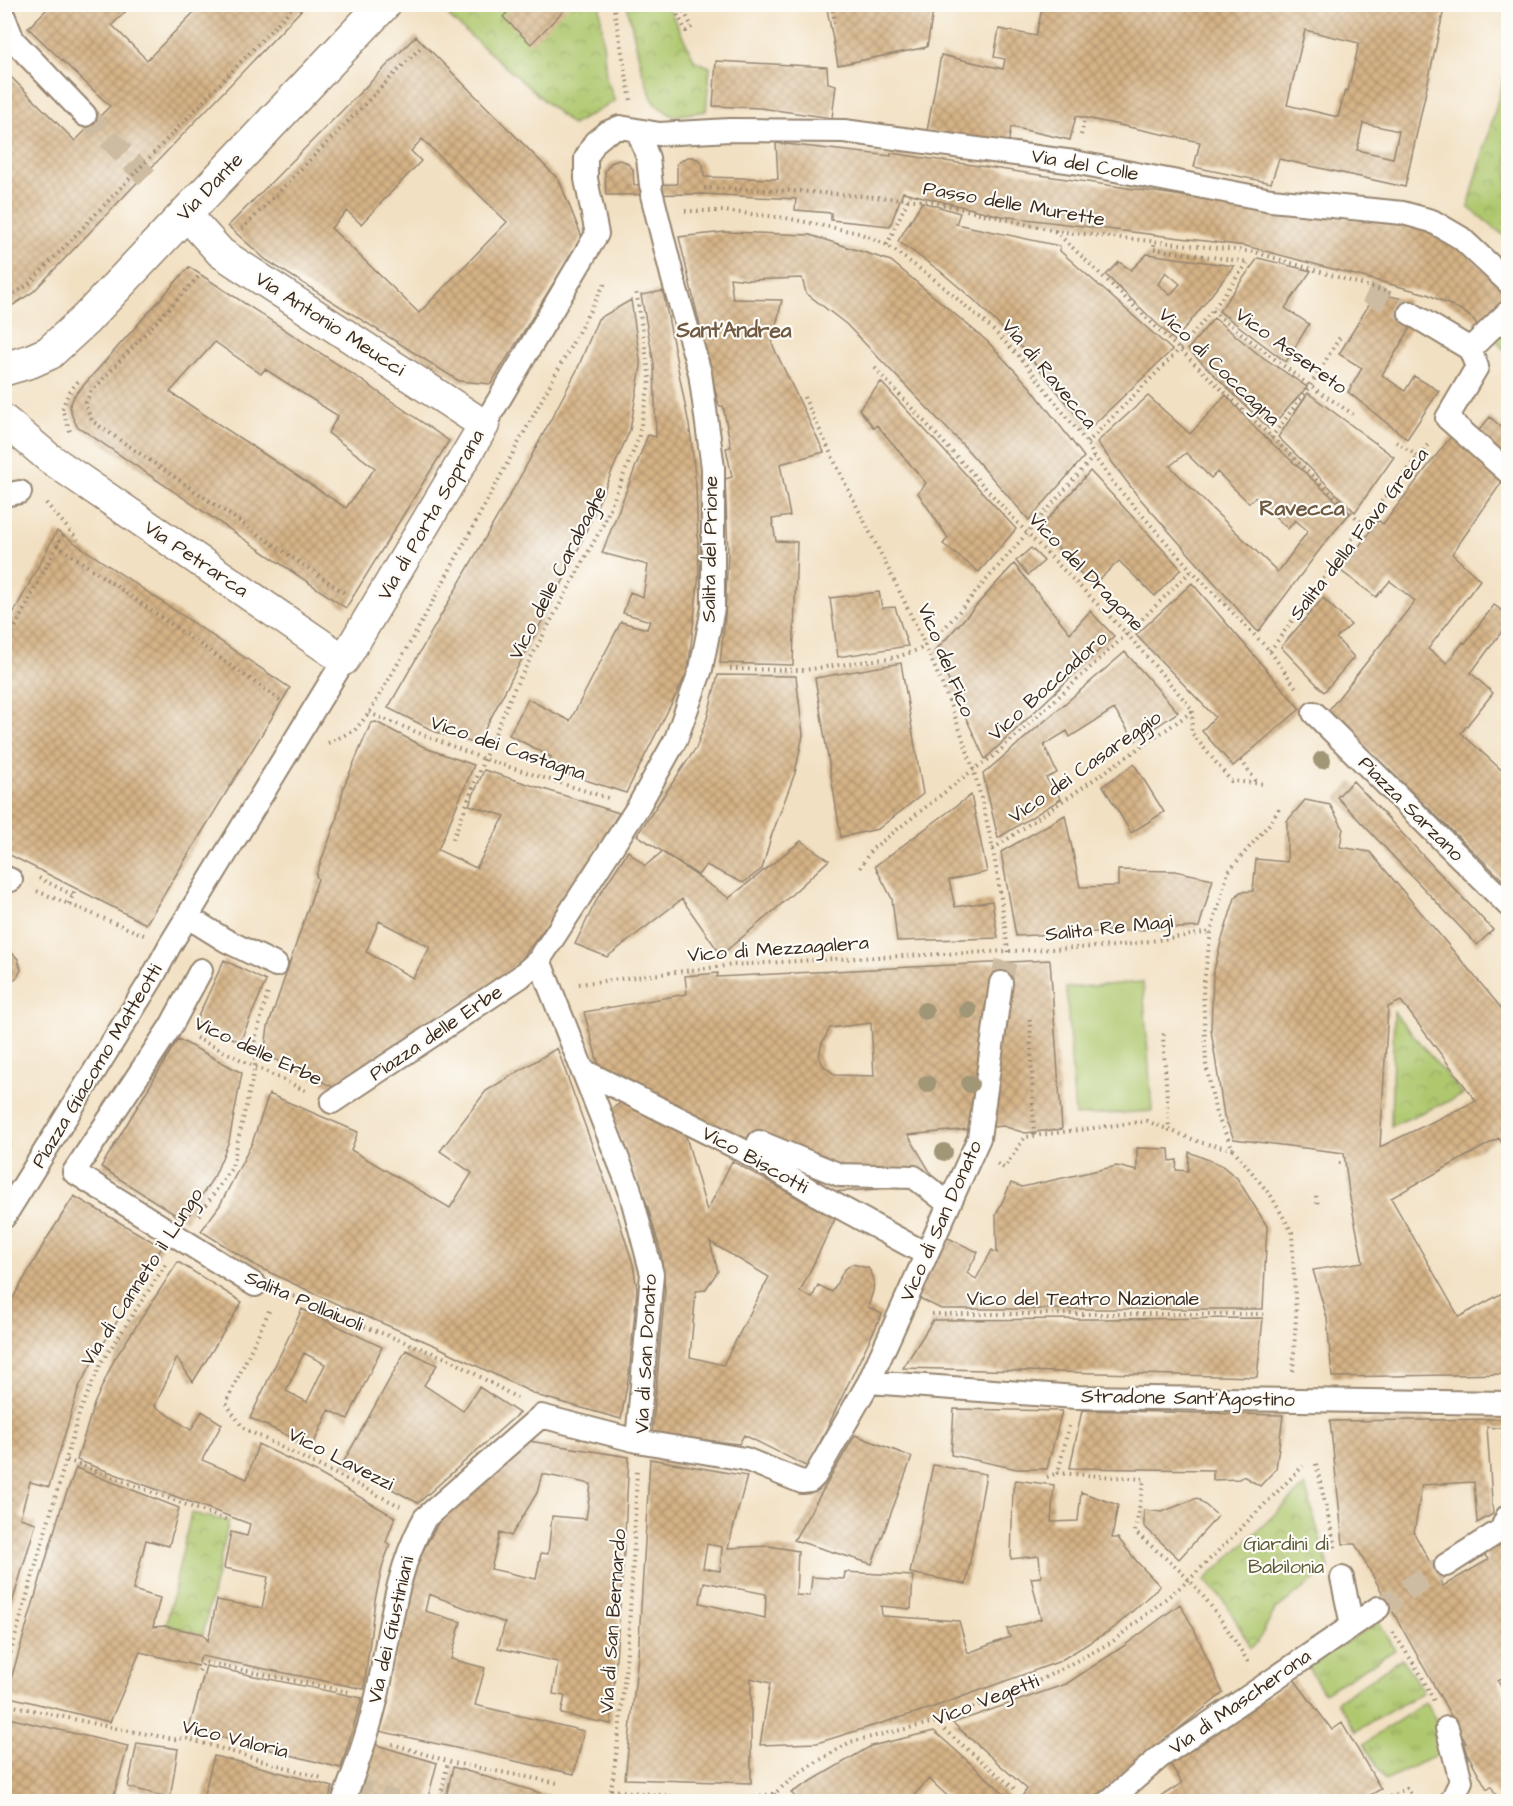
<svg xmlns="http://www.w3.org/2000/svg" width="1513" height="1806" viewBox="0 0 1513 1806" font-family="'Architects Daughter',sans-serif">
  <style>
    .grass { fill: url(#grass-tufts); stroke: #757946; stroke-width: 1.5 }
    .park { fill: url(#park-crowns); stroke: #757946; stroke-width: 1.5 }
    .garden { fill: #afc86e; stroke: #757946; stroke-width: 1.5 }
    .building { fill: url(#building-cross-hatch); fill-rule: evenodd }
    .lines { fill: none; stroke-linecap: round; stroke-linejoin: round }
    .pedestrian-tunnel { stroke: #cdbca1; stroke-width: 22; stroke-dasharray: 22 11; stroke-linecap: butt }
    .pedestrian-casing { stroke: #968570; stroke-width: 26 }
    .minor-casing { stroke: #968570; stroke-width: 33 }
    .tertiary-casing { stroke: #968570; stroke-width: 36 }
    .path { stroke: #968570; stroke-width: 4; stroke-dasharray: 1.5 4.5; stroke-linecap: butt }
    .pedestrian { stroke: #fff; stroke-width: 22 }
    .minor { stroke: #fff; stroke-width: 30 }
    .tertiary { stroke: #fff; stroke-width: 33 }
    .tree { fill: #a19675 }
    .labels { text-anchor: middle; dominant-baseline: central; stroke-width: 4.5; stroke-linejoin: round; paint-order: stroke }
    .street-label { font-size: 20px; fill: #3b2a1e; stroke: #fdfcf7 }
    .park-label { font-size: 20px; fill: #5e5936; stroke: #fdfcf7 }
    .neighbourhood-label { font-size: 21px; font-weight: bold; fill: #715a42; stroke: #fdfcf7 }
  </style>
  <defs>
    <pattern id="grass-tufts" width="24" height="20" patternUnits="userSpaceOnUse" patternTransform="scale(1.5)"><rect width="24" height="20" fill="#afc86e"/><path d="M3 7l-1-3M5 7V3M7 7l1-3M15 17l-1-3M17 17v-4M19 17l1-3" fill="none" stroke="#90a35a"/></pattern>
    <pattern id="park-crowns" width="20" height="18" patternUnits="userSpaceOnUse" patternTransform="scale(1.5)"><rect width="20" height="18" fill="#afc86e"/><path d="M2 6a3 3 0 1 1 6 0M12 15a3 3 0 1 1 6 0" fill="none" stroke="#90a35a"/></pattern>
    <pattern id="building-cross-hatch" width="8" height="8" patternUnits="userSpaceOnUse" patternTransform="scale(1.5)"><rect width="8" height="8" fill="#d5b386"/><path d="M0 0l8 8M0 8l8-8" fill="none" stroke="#ae926d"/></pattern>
  </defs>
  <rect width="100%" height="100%" fill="#fdfcf7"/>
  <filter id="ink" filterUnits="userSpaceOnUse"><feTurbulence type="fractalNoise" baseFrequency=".0167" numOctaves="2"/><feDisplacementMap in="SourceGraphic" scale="12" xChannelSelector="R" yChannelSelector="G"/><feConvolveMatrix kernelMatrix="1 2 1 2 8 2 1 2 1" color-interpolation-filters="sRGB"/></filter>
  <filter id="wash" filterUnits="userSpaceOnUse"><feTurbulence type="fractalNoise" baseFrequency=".008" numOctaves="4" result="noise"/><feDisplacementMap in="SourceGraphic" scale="24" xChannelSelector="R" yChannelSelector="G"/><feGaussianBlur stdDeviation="1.35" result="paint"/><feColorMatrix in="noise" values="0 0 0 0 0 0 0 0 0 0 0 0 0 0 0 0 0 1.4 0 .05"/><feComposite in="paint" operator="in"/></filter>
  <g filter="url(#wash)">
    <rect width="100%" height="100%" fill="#f2e0c2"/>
    <!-- grass -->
    <path class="grass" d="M1508 327V354L1494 338Z
      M1379 1621 1395 1650 1324 1693 1308 1667Z
      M1402 1658 1423 1692 1356 1731 1337 1701Z
      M1426 1702 1441 1730 1434 1735 1443 1752 1385 1780 1364 1744Z"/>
    <!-- park -->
    <path class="park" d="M459 5H600L606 77 615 101 572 125 449 17Z
      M627 5H667L695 61 710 67 706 111 672 116 654 103 642 71Z
      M1508 64V236L1507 238 1468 207Z
      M1394 1012 1463 1095 1391 1126Z
      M1305 1486 1329 1569 1275 1610 1257 1643 1251 1648 1227 1605 1205 1580Z
      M191 1513 229 1521 203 1634 166 1626Z"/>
    <!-- garden -->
    <path class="garden" d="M1143 982 1152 1111 1075 1116 1066 988Z"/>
    <g id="blocks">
      <!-- building -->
      <path class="building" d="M202 4H307L33 292 4 311V70L75 141 110 106 28 28 51 5H132L112 25 147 60Z
        M515 4H570L531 44 503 17Z
        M826 4H938V5L934 6 927 47 838 65Z
        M1043 4H1421L1444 9 1405 187 1279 159 1271 183 1194 167 1200 142 1076 116 1070 140 1011 127 1008 146 927 131 941 55 1003 69 1005 59 994 57 999 29 1036 36ZM1305 30 1359 43 1348 91 1345 90 1338 117 1287 105ZM1363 123 1399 131 1393 158 1357 150Z
        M416 36 559 180 582 237 491 384 459 381 266 260 228 226ZM422 139 507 222 419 313 331 228 347 211 361 224 421 161 411 151Z
        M716 61 827 67 828 83 836 85 832 118 760 108 713 106Z
        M776 143 891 156V153L1297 213 1425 226 1457 245 1508 292V306L1480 329 1473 319 1461 310 1427 294 1246 246 1001 216 903 192 890 226 831 220V213L795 210 796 199 703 194 606 195 605 171 611 163 619 160 626 162 633 169 634 185 677 184V164L687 157H693L699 160 703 165 704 177 778 179Z
        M922 202 960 213 956 224 1060 246V251L1172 350 1088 430 1025 351 974 300 940 271 898 241Z
        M725 232 810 235 891 261 987 341 1031 388 1084 457 1029 520 964 446 846 324 806 293 802 278 748 280 730 278 733 299 782 300 772 344 824 452 780 464 790 516 772 519 776 541 797 542 793 665 720 663 725 616 728 552 725 479 732 477 726 448 731 447 723 406H719L679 237Z
        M1147 254 1234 266 1175 341 1106 275 1119 262 1131 270ZM1166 272 1180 284 1170 295 1158 284Z
        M1258 258 1311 271 1285 308 1309 324 1286 362 1219 311Z
        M189 267 351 373 449 441 346 608 77 426 72 416 70 406 74 396ZM215 342 261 374 265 369 338 416 328 433 375 468 346 508 170 392Z
        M663 291 690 430 696 485 699 574 688 671 626 793 548 768 551 757 509 735 528 699 570 721 621 622 647 629 650 621 623 613 630 592 643 597 648 565 602 553 648 435 656 437 654 364 641 295Z
        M1376 293 1408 300 1402 319 1414 322 1382 375 1405 391 1414 376 1439 391 1407 439 1348 392 1362 368 1339 354Z
        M631 300 641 366 630 430 570 568 477 744 436 732 388 708 524 470 577 370 598 319Z
        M1214 318 1258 354 1307 387 1269 429 1188 349Z
        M881 382 1016 529 979 572 943 544 948 538 918 493 926 483 877 425 874 428 859 409Z
        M1308 393 1394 457 1355 512 1278 437Z
        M1226 395 1257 430 1350 513 1324 544 1258 632 1136 494 1097 442 1148 396 1190 434ZM1186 453 1211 478 1217 472 1249 503 1255 497 1288 529 1295 520 1308 531 1278 572 1209 506 1170 466Z
        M1490 417 1508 433V463L1475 435Z
        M1452 435 1504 479 1452 554 1480 580 1428 649 1447 663 1463 642 1465 643 1494 605 1508 615V623L1471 673 1493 693 1461 733 1508 776V885L1328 711 1415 601 1390 581 1376 597 1341 571 1378 520 1383 524Z
        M1090 471 1181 569 1155 596 1119 561 1092 586 1040 528Z
        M57 531 290 688 146 924 4 852V631Z
        M1031 548 1044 561 1028 575 1016 561Z
        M1014 564 1070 633 1090 611 1114 636 985 759 935 651Z
        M1192 583 1300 709 1233 766 1202 731 1215 717 1136 635Z
        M879 592 882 608 895 607 908 646 838 657 830 598Z
        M1323 598 1351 625 1336 638 1354 657 1324 692 1281 647Z
        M1125 652 1178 712 1135 741 1114 709 1070 737 1067 731 1044 745 1057 773 1046 778 1061 799 998 838 983 774Z
        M901 663 923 794 878 829 841 837 815 678Z
        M718 675 796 676 803 735 795 773 771 837 762 869 743 883 706 865 698 875 637 835 696 748 707 718Z
        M376 722 428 749 474 765 438 850 476 868 505 816 469 805 484 770 619 813 574 888 516 967 335 1088 264 1054 268 1027 318 879 316 875 336 821 344 786 371 723ZM379 921 430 947 413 978 366 952Z
        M1134 764 1164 812 1131 833 1103 786Z
        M1353 781 1493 930 1477 945 1337 797Z
        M971 795 987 872 949 880 955 907 992 901 998 938 897 941 892 899 875 866Z
        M1305 800 1330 805 1343 828 1340 847 1370 852 1508 1016V1154L1499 1138 1391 1198 1459 1317 1508 1290V1374L1332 1377 1327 1318 1313 1270 1363 1262 1349 1193 1344 1153 1234 1139 1224 1116 1211 1030 1213 974 1221 942 1235 898 1240 892 1253 891 1256 859 1287 862V821ZM1401 1001 1476 1101 1380 1147 1388 1007Z
        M1065 815 1080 887 1118 886V870L1175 871 1213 879 1199 927 1016 936 1001 852Z
        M801 841 829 860 777 908 721 955 682 899 607 957 575 944 598 897 628 851 645 866 662 852 729 898Z
        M4 951H10L18 959 21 970 16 979 6 984H4Z
        M224 960 266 981 240 1042 196 1021Z
        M1050 960 1062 1129 1025 1133 1003 1126 908 1135 938 1185 832 1192 600 1070 584 1012 687 994 685 976 718 973 717 977ZM871 1023 874 1076 835 1075 823 1065 819 1056 822 1043 830 1028Z
        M178 1039 242 1073 229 1141 215 1175 185 1221 101 1167Z
        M557 1048 617 1214 633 1264 637 1289 629 1374 621 1419 539 1396 436 1346 339 1305 260 1268 201 1231 220 1205 252 1143 269 1094 358 1132 351 1150 450 1208 472 1173 440 1151 486 1091Z
        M626 1099 685 1133 707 1211 732 1161 835 1219 800 1292 812 1298 818 1285 832 1292 844 1270 852 1264 868 1268 872 1274 874 1281 873 1291 868 1307 882 1314 808 1467 744 1435 739 1444 652 1434 665 1289 661 1253 647 1204 609 1111ZM710 1242 769 1277 723 1365 690 1357 696 1291 705 1290 718 1271Z
        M1137 1148 1169 1149 1170 1161 1177 1160 1176 1170 1188 1171 1189 1152 1221 1165 1237 1178 1267 1226 1263 1309H941L915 1296 946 1237 978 1252 967 1273 976 1279 992 1250 997 1253 996 1215 1011 1183 1022 1187 1117 1166 1137 1171Z
        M74 1196 162 1247 93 1361 79 1387 49 1487 30 1482 20 1518 36 1523 4 1630V1314L46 1240Z
        M178 1262 242 1302 193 1382 177 1358 155 1406 191 1430 202 1411 222 1424 202 1460 247 1479 258 1444 316 1472 395 1517 386 1542 390 1545 383 1564 375 1600 364 1689 201 1656 198 1666 140 1652 110 1722 6 1696 61 1508 76 1468 179 1508 169 1546 146 1540 133 1590 160 1598 153 1627 165 1626 203 1634 208 1641 217 1600 262 1608 268 1577 224 1568 231 1532 247 1536 250 1524 77 1460 94 1404 114 1360Z
        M302 1309 382 1347 348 1419 329 1410 312 1447 250 1418ZM304 1353 325 1364 307 1402 286 1391Z
        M1263 1318 1257 1377 903 1368 933 1320Z
        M406 1350 437 1365 424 1385 463 1411 479 1387 519 1413 418 1503 343 1463Z
        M954 1409 1062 1411 1047 1469H1017L951 1455Z
        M1082 1410 1283 1415 1276 1469 1260 1486 1243 1476 1239 1479 1213 1480V1470L1070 1468Z
        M1508 1419V1429L1487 1427 1493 1514 1477 1523 1474 1482 1422 1485 1414 1533 1443 1586 1488 1560 1484 1553 1508 1538V1676L1498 1681 1508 1700V1802H1500L1491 1786 1487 1789 1462 1744 1466 1743 1355 1544H1343L1330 1421Z
        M855 1435 912 1457 872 1564 794 1540Z
        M529 1441 629 1457 624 1553 611 1724 561 1714 565 1696 553 1694 558 1662 498 1648 505 1623 429 1594 425 1611 461 1622 451 1659 485 1668 475 1705 584 1731 574 1774 379 1731 410 1584 423 1551 441 1518ZM542 1474 591 1484 586 1519 552 1516 548 1554 541 1553 536 1579 491 1569 500 1532 511 1536 537 1493Z
        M650 1459 747 1476 728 1548 769 1546 798 1551 796 1595 810 1596 812 1577 844 1579 845 1572 913 1576 911 1609 881 1606 882 1616 959 1621 968 1653 1010 1637 1007 1629 1041 1619 1031 1578 1041 1577 1039 1556 1011 1559 1013 1489 1016 1480 1054 1485 1051 1522 1078 1521 1081 1492 1118 1505 1112 1538H1118L1138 1563 1160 1586 1114 1628 1058 1662 931 1708 817 1743 760 1745 770 1683 751 1678V1783L625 1779 638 1656ZM707 1544 722 1547 720 1571 703 1568ZM704 1582 766 1594 765 1618 700 1603Z
        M933 1465 986 1474 966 1584 910 1573Z
        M1197 1498 1218 1516 1179 1559 1144 1526V1510L1162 1512Z
        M1180 1604 1194 1629 1223 1693 1088 1802H1018L1027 1789 953 1723 1066 1684 1124 1646Z
        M206 1666 362 1698 341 1768 189 1729Z
        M1294 1679 1332 1730 1342 1723 1381 1789 1358 1802H1165L1160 1797 1182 1783 1169 1762Z
        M4 1717 128 1746 112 1802H4Z
        M934 1731 1014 1802H954L929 1779 908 1802H801L791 1793 871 1746Z
        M137 1743 178 1749 170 1798 128 1787Z
        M373 1744 437 1763 427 1802H351Z
        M214 1756 260 1767 333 1787 327 1802H202Z
        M453 1767 551 1796 550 1802H445Z
        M1135 1795 1141 1802H1129Z"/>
    </g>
  </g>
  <g filter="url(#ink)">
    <use href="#blocks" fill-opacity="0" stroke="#968570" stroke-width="1.5"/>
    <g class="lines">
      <!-- pedestrian-tunnel -->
      <path class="pedestrian-tunnel" d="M85 115 148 178
        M1367 292 1410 313
        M1001 983 1008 952
        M1378 1608 1446 1565
        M349 1786 395 1802"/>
      <defs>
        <path id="pedestrian" d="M4 17 13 40 85 115
          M638 131 648 158 651 185
          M1410 313 1470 349
          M1470 349 1477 367 1447 418 1508 472
          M1470 349 1508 312
          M484 425 597 234 586 179V158L595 142 606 133 620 127 659 134 730 130 844 131 1074 162 1271 200 1403 213 1432 221 1461 238 1508 282
          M4 495 20 492
          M1314 713 1508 905
          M4 877 11 880
          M188 917 225 940 276 965
          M539 960 629 1187 652 1274 637 1441
          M201 970 171 1026 74 1172 255 1285
          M582 1070 744 1151 823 1198 926 1254
          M332 1102 520 977 539 960 638 807 676 739 701 669 713 608V468L700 373 673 279 652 195
          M759 1142 840 1175 914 1177 949 1204
          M4 1217 151 980 170 945 344 660
          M869 1382 1076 1397 1508 1403
          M1446 1565 1501 1530 1507 1517
          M1342 1578 1352 1625
          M1447 1728 1461 1781 1451 1802
          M343 1802C356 1768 369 1731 377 1696 390 1635 394 1573 425 1518L541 1416 637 1441 745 1459 802 1482 810 1481 815 1476 869 1382 979 1138 1001 983
          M1108 1802 1160 1757 1378 1608"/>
        <path id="minor" d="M4 420 49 458 344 660 484 425 221 253 185 213"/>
        <path id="tertiary" d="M4 369 31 361 49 353 86 319 384 4"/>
      </defs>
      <!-- pedestrian casing -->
      <use href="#pedestrian" class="pedestrian-casing"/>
      <!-- minor casing -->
      <use href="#minor" class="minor-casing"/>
      <!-- tertiary casing -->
      <use href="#tertiary" class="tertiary-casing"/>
      <!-- path -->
      <path class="path" d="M613 4 631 101
        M672 4 686 31 692 27 680 4
        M832 4 835 24
        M1081 135 1085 118
        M704 188 796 191 928 201 1055 231 1255 252 1390 293
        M685 211H723L786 218 859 233 887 245 935 280 989 326 1021 358 1087 443 1094 456 1115 485 1192 571 1270 651 1297 689
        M242 229 424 44
        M1055 231 1363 524
        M887 245 910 195
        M198 277 91 392 85 404 92 421 346 594
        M4 300 28 285 296 4
        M1212 311 1310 386 1353 414
        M875 368 1027 533 1127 634 1193 710 1191 732 1231 781 1265 784
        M804 397C821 432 837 468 855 503 899 590 944 676 973 769 991 829 1001 890 1008 952
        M70 431 62 409 68 394 79 380
        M1271 438 1310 386 1340 337
        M1396 442 1419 457
        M1087 443 1179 350 1212 311 1248 262 1153 249 1155 242
        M46 503 78 540
        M57 545 283 702
        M4 648 65 531
        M1270 651 1363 524 1430 442
        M730 669 804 670 897 657 920 649 942 631 1094 456
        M369 713 484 759 608 798
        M328 743 355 730 369 713 414 636 606 281
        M1241 760 1258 784
        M1279 809 1271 822 1228 872 1211 932 1203 989 1206 1064 1216 1114 1233 1149 1271 1196 1292 1232 1296 1317 1293 1372
        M453 839 484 759 515 687 604 523 638 440 650 379 636 290
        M993 849 1193 711
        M860 868 871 850 973 770 995 755 1127 634 1191 571
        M39 878 73 895
        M37 891 144 935
        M69 904 76 888
        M579 984 733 965 815 960 1117 946 1211 932
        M1030 1019 1034 1135
        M1164 1034 1163 1036 1169 1130
        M196 1038 306 1091
        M4 1142 15 1146
        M1339 1163 1346 1164
        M997 1164 1004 1168 1025 1137 1147 1121 1202 1143 1233 1149
        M1316 1196 1318 1206
        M199 1215 232 1167 255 1067V1040L268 992
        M281 1294 302 1298 366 1327 451 1360 517 1398
        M269 1311 226 1403 243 1428 400 1506
        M932 1314H1267
        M1069 1426 1058 1473 1144 1479 1135 1532C1153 1548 1174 1564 1191 1582 1213 1606 1231 1634 1248 1662
        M1503 1436 1506 1489
        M67 1460 229 1521
        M1316 1464 1336 1551
        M1047 1477 1058 1473
        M1393 1632 1421 1675 1435 1703
        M199 1671 204 1662 349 1692
        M4 1676 79 1414 101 1363 166 1264
        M4 1704 119 1729 175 1739 185 1738 322 1778
        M935 1722 1016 1790
        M392 1744 454 1763 558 1783
        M611 1790 720 1801 774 1794 800 1772 850 1742 935 1722 1031 1685 1112 1642 1189 1580 1303 1466
        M774 1794 783 1802
        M439 1802 448 1762
        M609 1802C627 1692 633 1580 637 1469
        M1379 1802 1407 1788 1416 1802"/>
      <!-- pedestrian -->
      <use href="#pedestrian" class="pedestrian"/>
      <!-- minor -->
      <use href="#minor" class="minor"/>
      <!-- tertiary -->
      <use href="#tertiary" class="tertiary"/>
    </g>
    <!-- trees -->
    <g class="tree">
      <circle cx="1322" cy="760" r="9"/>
      <circle cx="968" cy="1010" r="9"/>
      <circle cx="925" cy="1011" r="9"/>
      <circle cx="927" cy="1084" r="9"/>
      <circle cx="970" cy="1084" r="9"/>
      <circle cx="944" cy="1152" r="9"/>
    </g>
  </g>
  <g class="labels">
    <!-- street labels -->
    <g class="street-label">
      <text transform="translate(1085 165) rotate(10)">Via del Colle</text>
      <text transform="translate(210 187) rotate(-46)">Via Dante</text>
      <text transform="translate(1014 204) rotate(10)">Passo delle Murette</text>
      <text transform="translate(330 324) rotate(33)">Via Antonio Meucci</text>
      <text transform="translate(1291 351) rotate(36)">Vico Assereto</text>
      <text transform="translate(1219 367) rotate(44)">Vico di Coccagna</text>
      <text transform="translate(1049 374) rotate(50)">Via di Ravecca</text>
      <text transform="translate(431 515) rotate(-60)">Via di Porta Soprana</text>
      <text transform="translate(1359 534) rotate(-52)">Salita della Fava Greca</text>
      <text transform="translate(710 549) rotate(-89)">Salita del Prione</text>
      <text transform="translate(196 559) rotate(34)">Via Petrarca</text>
      <text transform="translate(1086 572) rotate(46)">Vico del Dragone</text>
      <text transform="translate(558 573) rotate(-63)">Vico delle Carabaghe</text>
      <text transform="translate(946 660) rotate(68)">Vico del Fico</text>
      <text transform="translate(1048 686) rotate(-42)">Vico Boccadoro</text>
      <text transform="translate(508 748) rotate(19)">Vico dei Castagna</text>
      <text transform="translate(1085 767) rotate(-35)">Vico dei Casareggio</text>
      <text transform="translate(1411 809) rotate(45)">Piazza Sarzano</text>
      <text transform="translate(1109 928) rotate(-6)">Salita Re Magi</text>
      <text transform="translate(778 949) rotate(-4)">Vico di Mezzagalera</text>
      <text transform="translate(436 1033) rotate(-34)">Piazza delle Erbe</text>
      <text transform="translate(258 1051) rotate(25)">Vico delle Erbe</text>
      <text transform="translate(97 1066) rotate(-59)">Piazza Giacomo Matteotti</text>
      <text transform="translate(755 1160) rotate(29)">Vico Biscotti</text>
      <text transform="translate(941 1221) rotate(-66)">Vico di San Donato</text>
      <text transform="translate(142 1277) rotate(-57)">Via di Canneto il Lungo</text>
      <text x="1083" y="1299">Vico del Teatro Nazionale</text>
      <text transform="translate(304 1301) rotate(23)">Salita Pollaiuoli</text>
      <text transform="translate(646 1354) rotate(-87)">Via di San Donato</text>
      <text transform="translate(1188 1398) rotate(1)">Stradone Sant'Agostino</text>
      <text transform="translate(341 1459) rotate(27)">Vico Lavezzi</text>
      <text transform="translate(613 1621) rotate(-86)">Via di San Bernardo</text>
      <text transform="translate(391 1630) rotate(-77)">Via dei Giustiniani</text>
      <text transform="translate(986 1700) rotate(-21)">Vico Vegetti</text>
      <text transform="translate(1240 1702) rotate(-35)">Via di Mascherona</text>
      <text transform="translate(235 1739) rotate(14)">Vico Valoria</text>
    </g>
    <!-- park labels -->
    <g class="park-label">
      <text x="1286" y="1544">Giardini di<tspan x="1286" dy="23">Babilonia</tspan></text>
    </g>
    <!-- neighbourhood labels -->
    <g class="neighbourhood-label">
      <text x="734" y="330">Sant'Andrea</text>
      <text x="1302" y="508">Ravecca</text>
    </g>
  </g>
  <!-- margin -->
  <rect width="1513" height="1806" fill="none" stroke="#fdfcf7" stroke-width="24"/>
</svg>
